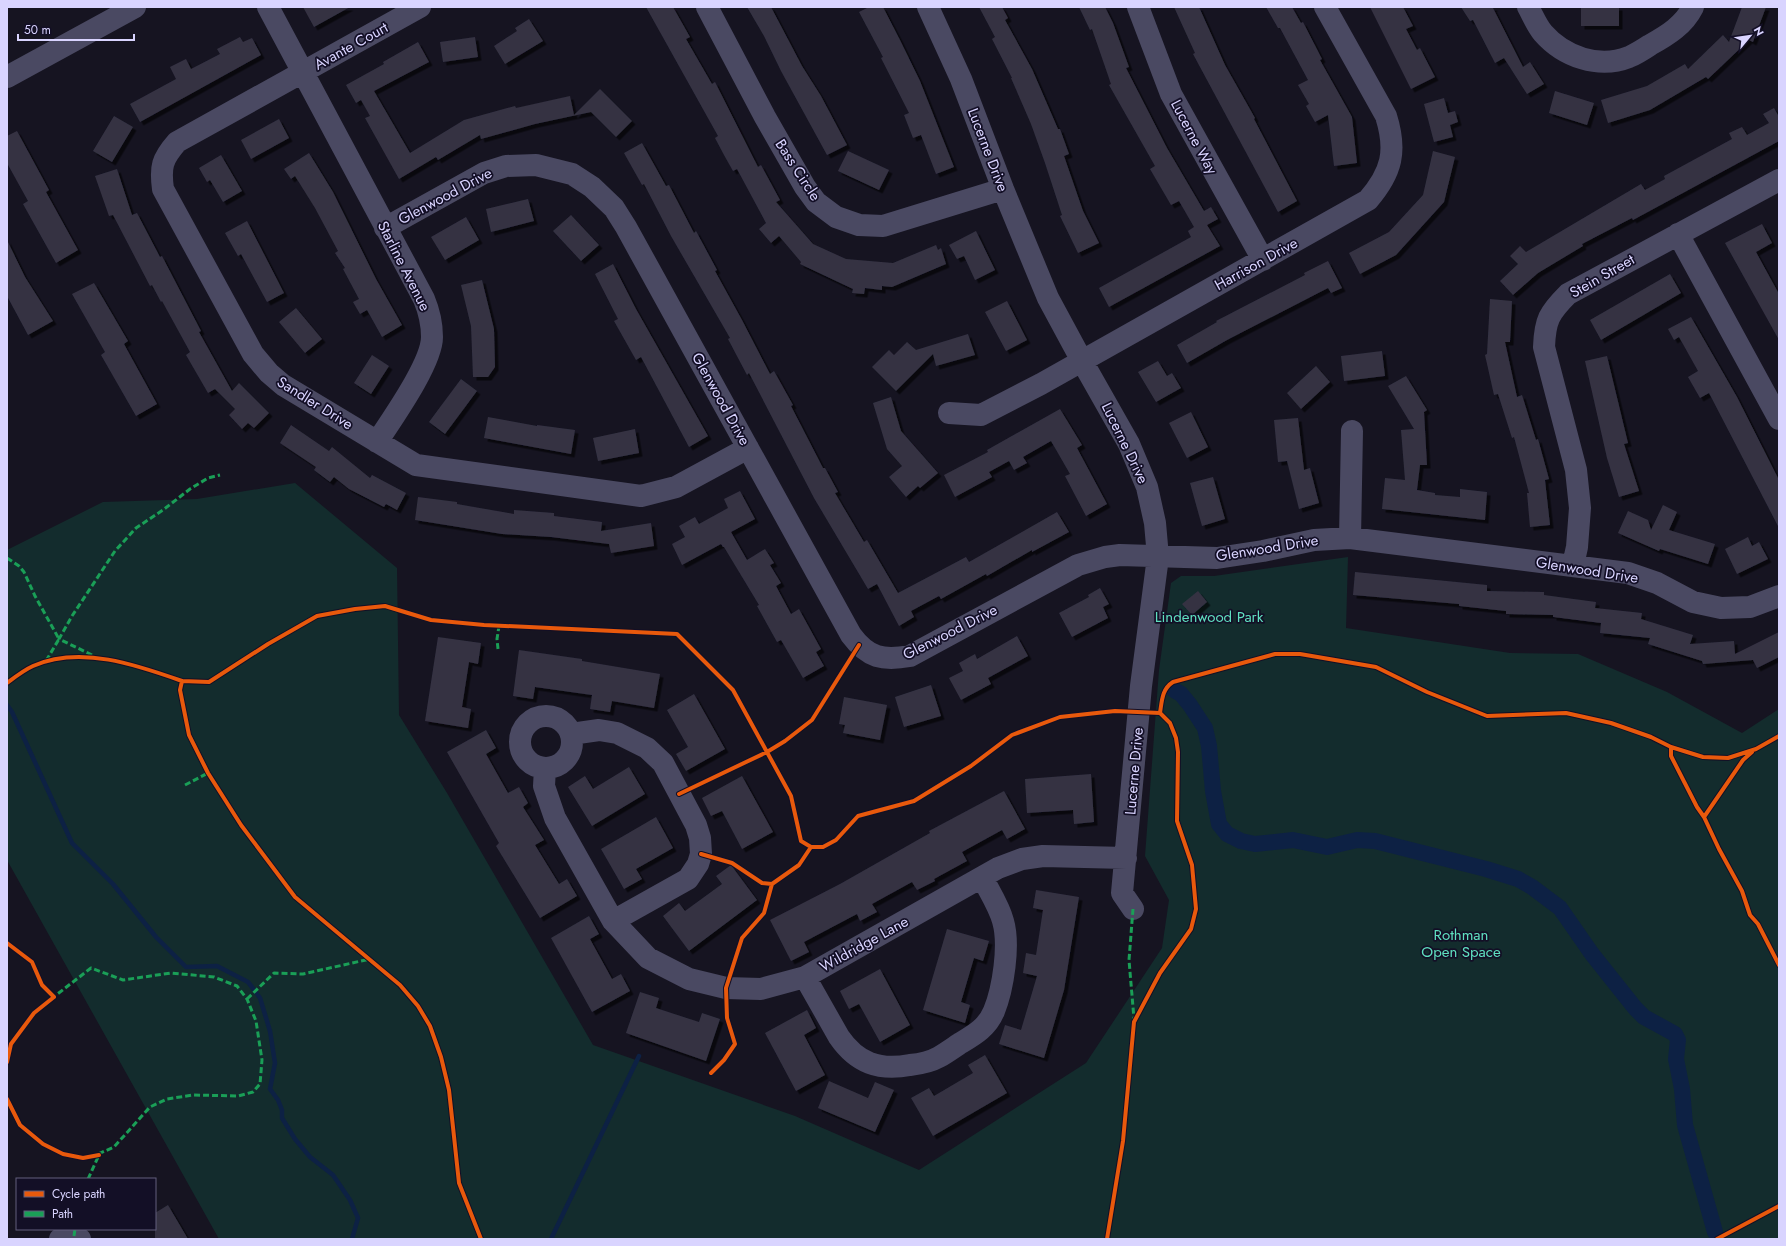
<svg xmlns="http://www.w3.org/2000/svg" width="1786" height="1246" viewBox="0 0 1786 1246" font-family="Jost,sans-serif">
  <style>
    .green { fill: #132c2d }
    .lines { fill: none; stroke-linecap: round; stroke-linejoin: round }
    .stream { stroke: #0d2144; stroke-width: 4.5 }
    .canal { stroke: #0d2144; stroke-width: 16 }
    .building { fill: #343243; filter: url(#shadow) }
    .minor { stroke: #4a4962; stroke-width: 22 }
    .quiet { stroke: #1a9f57; stroke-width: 3; stroke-dasharray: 6 3; stroke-linecap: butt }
    .cycleway-casing { stroke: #130f26; stroke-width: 6 }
    .cycleway { stroke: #e8590c; stroke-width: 4 }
    .labels { text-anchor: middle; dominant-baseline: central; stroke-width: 3.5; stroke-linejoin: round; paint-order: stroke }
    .street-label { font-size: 15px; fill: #d9d4ff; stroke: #130f26 }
    .park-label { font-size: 15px; fill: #5fe0c0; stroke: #130f26 }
  </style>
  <defs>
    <filter id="shadow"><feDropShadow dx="3.5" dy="3.5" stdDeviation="0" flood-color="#0009"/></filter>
  </defs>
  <rect width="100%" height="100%" fill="#161421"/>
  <!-- green -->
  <path class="green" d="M295 483 397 568 399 715 447 793 593 1045 795 1116 919 1170 1086 1063 1162 948 1169 900 1145 856 1159 670 1171 583 1181 576H1214L1348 557 1346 628 1510 653 1578 654 1667 692 1742 733 1779 709V1239H219L7 860V550L103 502 197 499Z"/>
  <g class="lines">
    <!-- stream -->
    <path class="stream" d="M7 705 12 712 72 843 113 884 156 937 186 967 217 966 248 982 255 991 260 998 270 1031 275 1063 270 1089 278 1100 282 1110V1118L295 1139 310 1157 333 1175 350 1200 358 1218 352 1239
      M551 1239 639 1056"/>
    <!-- canal -->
    <path class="canal" d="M1174 690 1181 694 1190 705 1205 728 1209 746 1213 791 1219 824 1227 834 1241 841 1255 844 1293 840 1327 847 1357 840 1375 841 1486 869 1518 879 1532 887 1560 908 1592 954 1635 1008 1644 1017 1675 1034 1678 1040 1676 1059 1682 1089 1685 1125 1715 1232"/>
  </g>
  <!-- building -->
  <path class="building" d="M303 7H350L314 27Z
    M646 7H673L690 37 686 39 712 84 715 82 758 167 761 165 780 200 776 202 813 244 846 259 893 263 936 245 938 250 941 248 946 264 892 287 882 286V290L865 288 864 294 852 293 853 289 800 264 801 262 779 236 771 243 759 229 766 223 737 169 733 171 724 155 715 138 718 136Z
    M747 7H771L802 66 821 96 847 145 827 155 781 71 764 36Z
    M869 7H883L900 40 920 81 954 167 936 174 921 135 913 138 904 115 909 113 881 58 883 57 859 12Z
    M979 7H1002L1008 18 1005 20 1032 69 1058 129H1060L1069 154 1064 156 1083 211 1099 243 1078 253 1060 216 1062 215 1045 163 1031 124 1011 78H1012L992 39 995 37Z
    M1079 7H1105L1113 23 1129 67 1126 68 1167 148 1204 211 1211 207 1218 219 1207 225 1220 246 1109 307 1099 288 1191 237 1188 231 1194 227 1179 201 1171 205 1150 169 1155 166 1109 85 1111 84 1092 29 1090 30Z
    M1174 7H1199L1225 65 1255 118 1254 119 1297 201 1278 212 1193 54 1195 53Z
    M1266 7H1292L1301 23 1303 22 1322 59 1320 60 1352 117 1357 163 1334 166 1328 115 1315 122 1306 106 1309 104 1298 85 1308 80 1280 28H1278Z
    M1370 7H1403L1413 26 1406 29 1417 50 1420 48 1435 77 1411 89Z
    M1461 7H1495L1493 8 1523 67 1530 62 1544 84 1527 94 1504 58 1495 63 1473 20 1470 21Z
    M1581 7H1619V26H1581Z
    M1742 7H1766L1753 42 1749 40 1708 79 1706 77 1650 110 1608 123 1601 100 1647 86 1685 64 1688 69 1723 35 1729 42Z
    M529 19 543 41 505 64 494 46 517 31 515 28Z
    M240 37 243 42 252 38 261 55 140 122 130 104 176 79 170 67 186 59 191 69 220 54 217 49Z
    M475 37 478 57 443 62 440 42Z
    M418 42 429 62 374 91 410 153 464 120 515 106 516 108 570 96 574 115 600 89 632 121 616 137 591 112 535 124 481 139 480 135 438 160 436 157 399 179 365 118 370 116 361 100 356 103 346 85 384 64 383 62Z
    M1555 91 1594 103 1587 125 1549 113Z
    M1444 98 1448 113 1455 111 1458 122 1450 125 1453 137 1434 142 1424 104Z
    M1774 108 1779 117V141L1633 220 1632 218 1582 244 1583 246 1538 273 1513 295 1500 281 1518 264 1510 256 1520 246 1526 252 1641 184 1645 190 1665 179 1664 176 1732 139 1729 133 1742 127 1747 135 1769 123 1763 114Z
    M114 116 133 127 112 162 93 151Z
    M279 119 289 138 251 159 241 140Z
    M17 131 49 190 46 192 78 250 56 263 23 204 28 201 7 163V136Z
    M642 143 666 186 669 185 694 233 696 231 717 270 715 271 742 320 770 374 774 371 793 405 791 406 823 468H825L838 492 835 493 864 542 867 540 898 593 966 557 969 562 1057 512 1069 532 1032 552V550L987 576 986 574 941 599 939 596 911 611 914 617 899 626 877 584 868 589 814 498 749 373 747 375 728 339 730 338 671 236 644 184 642 185 624 153Z
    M848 151 889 170 879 190 838 171Z
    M1433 151 1455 157 1444 202 1396 255 1360 274 1349 253 1389 232 1423 195Z
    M309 153 333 192 376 279 402 325 382 337 367 310 360 314 353 302 359 299 343 269 345 268 335 253 338 251 315 208 295 176 291 179 284 169Z
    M221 155 242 191 223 202 210 180 207 182 199 168Z
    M117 169 132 215 137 213 160 257 162 256 201 331 199 332 232 391 239 383 269 413 254 428 248 423 242 429 229 415 235 409 215 389 208 393 186 355 190 352 162 301 161 302 152 285 150 286 113 215 109 216 95 176Z
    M528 199 534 221 491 232 486 209Z
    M571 215 599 245 581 261 553 231Z
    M466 217 479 240 445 260 431 237Z
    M247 221 284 293 267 302 241 254 238 256 225 233Z
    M1762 224 1772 243 1756 252 1779 294V340L1725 243Z
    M976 231 995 270 975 280 964 256 957 259 949 245Z
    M7 240 25 277 53 321 28 335 7 296Z
    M1328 261 1342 288 1331 293 1328 288 1227 340 1187 363 1177 345 1217 322 1216 321 1305 275 1304 273Z
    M613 264 636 309 708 436 689 447 641 357 636 360 614 321 618 319 595 274Z
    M1670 274 1681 293 1601 340 1590 320Z
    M482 280 494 329 495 367 488 377H473L471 326 461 285Z
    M94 283 128 341 124 344 157 404 136 416 101 355 105 352 72 294Z
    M1490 299 1512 301 1510 342H1505L1517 397 1522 395 1536 440 1538 439 1549 479 1545 480 1550 525 1530 527 1527 493H1529L1514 437 1512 438 1498 394 1494 395 1485 355 1487 354Z
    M1007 301 1027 340 1006 351 985 312Z
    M296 308 322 339 305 353 279 322Z
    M1691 317 1737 397 1779 480V528L1709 393 1700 398 1688 377 1698 371 1679 337 1674 340 1668 329Z
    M968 334 975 355 936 366 933 354 896 391 872 367 889 350 894 355 907 342 916 350Z
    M1382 351 1385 376 1344 381 1341 356Z
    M372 355 389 366 371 394 354 383Z
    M1607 356 1628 443 1624 444 1639 491 1619 497 1607 458 1585 361Z
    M1158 361 1167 376 1172 373 1181 388 1156 402 1138 372Z
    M1316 366 1330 382 1301 409 1287 393Z
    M1406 376 1427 410 1424 412 1427 465H1420L1417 490 1435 493V495L1460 497V489L1487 492 1485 520 1382 509 1385 478 1405 480 1401 430 1414 429 1388 386Z
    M461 379 477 391 445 434 429 422Z
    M891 397 901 431 938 473 920 488 918 486 906 497 889 477 902 466 887 449 873 403Z
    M1060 409 1082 445 1077 448 1107 504 1086 516 1065 476 1070 474 1051 441 1023 457 1027 463 1014 470 1009 461 989 472 992 477 955 497 944 475 988 452 987 450Z
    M1191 412 1208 447 1187 458 1169 423Z
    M488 417 537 426V425L575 430 571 454 484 438Z
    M1298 418 1304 470 1310 468 1319 503 1299 509 1287 461 1278 462 1274 420Z
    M291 425 329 451 332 447 370 478 372 475 406 493 397 510 386 504 384 507 349 489 334 477 330 482 314 470 316 467 280 443Z
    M635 429 639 453 598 461 593 438Z
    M1213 477 1225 519 1202 526 1190 483Z
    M740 491 755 519 731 532 747 560 765 549 774 563 770 565 781 583 776 586 791 614 799 609 821 649 816 652 824 666 803 678 781 640 777 642 757 606 759 605 724 547H723L721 544 682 565 672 544 685 537 679 526 695 517 699 524 728 508 724 499Z
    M418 497 457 502V504L514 514V510L554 513V516L602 522 601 531 651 523 654 546 611 553 609 544 551 537 502 534 415 520Z
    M1663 505 1677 512 1669 530 1715 544 1708 564 1660 549 1659 551 1618 533 1628 511 1648 520 1651 530Z
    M1748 537 1752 546 1759 542 1768 559 1737 574 1725 549Z
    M1355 572 1487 585V591L1544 592V595L1596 602 1595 608 1642 613 1641 619 1693 635 1690 644 1734 641 1735 654 1779 632V657L1757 668 1753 660 1703 664 1702 661 1648 644 1650 638 1600 633 1601 623 1553 617V615L1506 614V611L1459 606V604L1353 595Z
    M1100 588 1109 604 1103 607 1108 618 1072 637 1059 613 1089 597 1088 595Z
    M1198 591 1207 602 1192 615 1182 604Z
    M1017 636 1028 656 988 678 991 684 961 700 949 678 963 671 959 663 975 654 977 659Z
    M438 637 481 643 478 664 469 662 462 707 471 709 468 728 425 721Z
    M519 650 582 659V661L660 674 654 708 612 701 610 712 590 709 592 695 535 687 533 699 513 696Z
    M931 685 941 716 904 727 895 697Z
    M694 694 725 749 686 771 676 754 688 747 667 710Z
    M844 697 887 705 880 740 843 733 845 725 839 724Z
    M486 730 496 748 486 754 508 793 519 787 528 803 523 807 544 840 535 845 559 884 567 879 577 896 540 918 496 846 499 843 447 752Z
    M629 767 645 794 592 826 568 787 585 776 593 789Z
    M1091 774 1094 822 1074 824 1073 810 1027 813 1025 779Z
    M742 776 773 832 742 849 722 811 711 816 702 798Z
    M1004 791 1025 829 1007 839 1002 830 962 852 967 861 934 879 935 881 917 890 912 882 872 904 877 912 860 921 857 914 804 942 809 952 791 961 770 920 840 884 930 833 929 831Z
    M656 817 673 848 636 869 642 879 624 889 601 849Z
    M731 865 757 900 689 951 663 916 679 903 685 911 722 884 716 876Z
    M1036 890 1079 897 1064 990 1044 1058 999 1044 1005 1025 1021 1030 1037 976 1023 973 1026 953 1036 955 1043 910 1033 908Z
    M589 916 599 934 590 939 612 979 621 974 630 991 592 1012 551 938Z
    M947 929 989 941 983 961 974 958 961 1002 970 1005 965 1023 923 1010Z
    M880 969 910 1025 880 1042 859 1004 849 1009 840 991Z
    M640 992 659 998 656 1008 699 1022 702 1013 720 1019 706 1061 626 1033Z
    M807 1010 816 1028 804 1035 825 1075 796 1091 765 1033Z
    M985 1055 1007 1093 933 1136 911 1098 929 1088 934 1096 973 1073 968 1065Z
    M829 1081 868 1098 875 1082 894 1090 875 1132 818 1108Z
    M168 1205 188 1239H155V1213Z"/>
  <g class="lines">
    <!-- minor -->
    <path class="minor" d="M268 7 424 299C429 311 432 323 432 337 432 363 392 419 377 442
      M420 7 177 142C162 159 160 167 163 189L253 354 269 373 283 385 416 465 641 496 676 487 748 448
      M707 7 765 117 805 187 816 202 836 217 859 225 883 226 1003 189
      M928 7 961 79 1003 189 1048 298 1082 361 1129 444 1147 487 1155 523 1158 557 1141 686 1122 893 1133 909
      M1138 7 1171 94 1263 260
      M1528 7C1533 16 1537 26 1543 33 1564 57 1599 69 1629 57 1636 54 1644 49 1650 45 1668 35 1684 25 1693 7
      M7 77 135 7
      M385 228 484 173 506 166 536 165 572 174 592 187 614 208 626 227 851 635C868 658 883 661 910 656L1078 565 1105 557 1120 555 1217 558 1263 551 1314 540 1350 538 1628 573 1657 583 1693 602 1721 608 1750 607 1779 596
      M1678 234 1779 419
      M949 413 981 415 1041 384 1368 200C1392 172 1397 151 1386 116L1325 7
      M1350 538 1352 431
      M1573 565 1577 547 1580 508 1576 470 1544 347C1545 320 1549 313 1568 294L1779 180
      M520 742a26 26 0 1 1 52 0a26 26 0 1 1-52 0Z
      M571 734 599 730 617 733 647 748 663 763 696 825 700 838 701 854 698 864 688 879 613 921
      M545 768 544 786 555 818 613 921 648 958 689 979 726 988 761 989 805 977 998 868 1022 859 1043 856 1126 858
      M805 977 839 1037C857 1063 879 1071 910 1065 920 1064 930 1062 939 1057 946 1053 953 1048 959 1044 974 1035 987 1028 994 1011 1003 989 1010 945 1003 921 999 906 989 891 982 877
      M60 1239C67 1235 73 1235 80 1239"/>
    <!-- quiet -->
    <path class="quiet" d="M7 558 19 566 24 572 35 596 59 639 46 661
      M498 649 497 639 499 626
      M92 655 59 639 72 616 115 551 136 528 163 510 190 489 208 478 220 475
      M185 785 208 773
      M1133 909 1129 960 1134 1019
      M51 999 91 968 123 980 171 973 214 977 237 986 247 999 256 1021 262 1060 260 1084 253 1092 238 1096 193 1095 167 1099 150 1107 114 1147 96 1155
      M247 999 274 973 303 974 370 959
      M88 1179 99 1155
      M74 1236 75 1229"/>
    <defs>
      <path id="cycleway" d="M7 683C15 677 24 670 33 666 80 645 137 665 182 681
        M1160 713C1162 700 1162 689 1173 682L1275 654H1300L1376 667 1427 692 1487 716 1566 713 1611 723 1651 737 1671 747 1703 757 1728 758 1756 749 1779 736
        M1671 747V756L1697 807 1704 817
        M1752 752 1743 760 1704 817 1719 849 1742 891 1750 915 1758 924 1779 965
        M679 794 767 752 785 741 812 720 859 645
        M811 847H823L836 840 858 816 914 801 971 766 1012 735 1060 717 1115 711 1160 713 1170 723 1176 738 1178 752 1177 821 1192 865 1196 909 1191 929 1160 973 1134 1022 1123 1141 1107 1239
        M701 854 732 863 762 883 772 884
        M7 943 32 962 42 985 54 997 34 1013 11 1044 7 1062
        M7 1099 20 1125 43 1144 63 1154 83 1158 99 1155
        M481 1239 459 1183 449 1090 441 1057 430 1026 418 1006 400 985 295 897 241 825 208 773 189 735 180 690 182 681 209 682 268 644 317 616 355 609 385 606 431 620 484 625 677 634 733 690 791 796 801 841 811 847 799 865 772 884 764 913 742 938 726 988 727 1018 735 1044 724 1060 711 1073
        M1717 1239 1779 1206"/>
    </defs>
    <!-- cycleway casing -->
    <use href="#cycleway" class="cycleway-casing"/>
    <!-- cycleway -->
    <use href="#cycleway" class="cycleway"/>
  </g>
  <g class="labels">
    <!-- street labels -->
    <g class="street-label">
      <text transform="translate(351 46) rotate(-29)">Avante Court</text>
      <text transform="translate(1194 137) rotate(62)">Lucerne Way</text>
      <text transform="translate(988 150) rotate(69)">Lucerne Drive</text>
      <text transform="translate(798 170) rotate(57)">Bass Circle</text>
      <text transform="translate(445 196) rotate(-28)">Glenwood Drive</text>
      <text transform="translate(1256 264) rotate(-29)">Harrison Drive</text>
      <text transform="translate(404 266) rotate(63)">Starline Avenue</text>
      <text transform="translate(1602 276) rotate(-30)">Stein Street</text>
      <text transform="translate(721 399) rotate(61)">Glenwood Drive</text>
      <text transform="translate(315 403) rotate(32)">Sandler Drive</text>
      <text transform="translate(1125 443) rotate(64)">Lucerne Drive</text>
      <text transform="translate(1267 548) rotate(-9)">Glenwood Drive</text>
      <text transform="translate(1587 570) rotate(9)">Glenwood Drive</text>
      <text transform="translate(950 632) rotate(-27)">Glenwood Drive</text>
      <text transform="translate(1134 771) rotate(-85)">Lucerne Drive</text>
      <text transform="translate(864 944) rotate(-29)">Wildridge Lane</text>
    </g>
    <!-- park labels -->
    <g class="park-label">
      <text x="1209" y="617">Lindenwood Park</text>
      <text x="1461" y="935">Rothman<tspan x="1461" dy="17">Open Space</tspan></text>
    </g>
  </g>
  <!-- border -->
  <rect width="1786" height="1246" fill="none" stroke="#d9d4ff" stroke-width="16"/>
  <!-- legend -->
  <rect x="16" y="1178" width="140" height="52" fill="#130f26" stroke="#625e7d"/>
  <rect x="24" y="1191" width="20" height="6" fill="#e8590c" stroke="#625e7d"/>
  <text x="52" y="1198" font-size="12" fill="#d9d4ff">Cycle path</text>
  <rect x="24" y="1211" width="20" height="6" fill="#1a9f57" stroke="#625e7d"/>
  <text x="52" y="1218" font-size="12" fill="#d9d4ff">Path</text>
  <!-- north arrow -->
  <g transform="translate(1750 36) rotate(61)" stroke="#130f26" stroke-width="3" paint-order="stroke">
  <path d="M0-3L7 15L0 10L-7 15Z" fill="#d9d4ff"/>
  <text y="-6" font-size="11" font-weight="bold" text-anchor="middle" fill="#d9d4ff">N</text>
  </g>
  <!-- scale -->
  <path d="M18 34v6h116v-6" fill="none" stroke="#d9d4ff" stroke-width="2"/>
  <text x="24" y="34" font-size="12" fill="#d9d4ff" stroke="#130f26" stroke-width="3" paint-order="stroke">50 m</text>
</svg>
